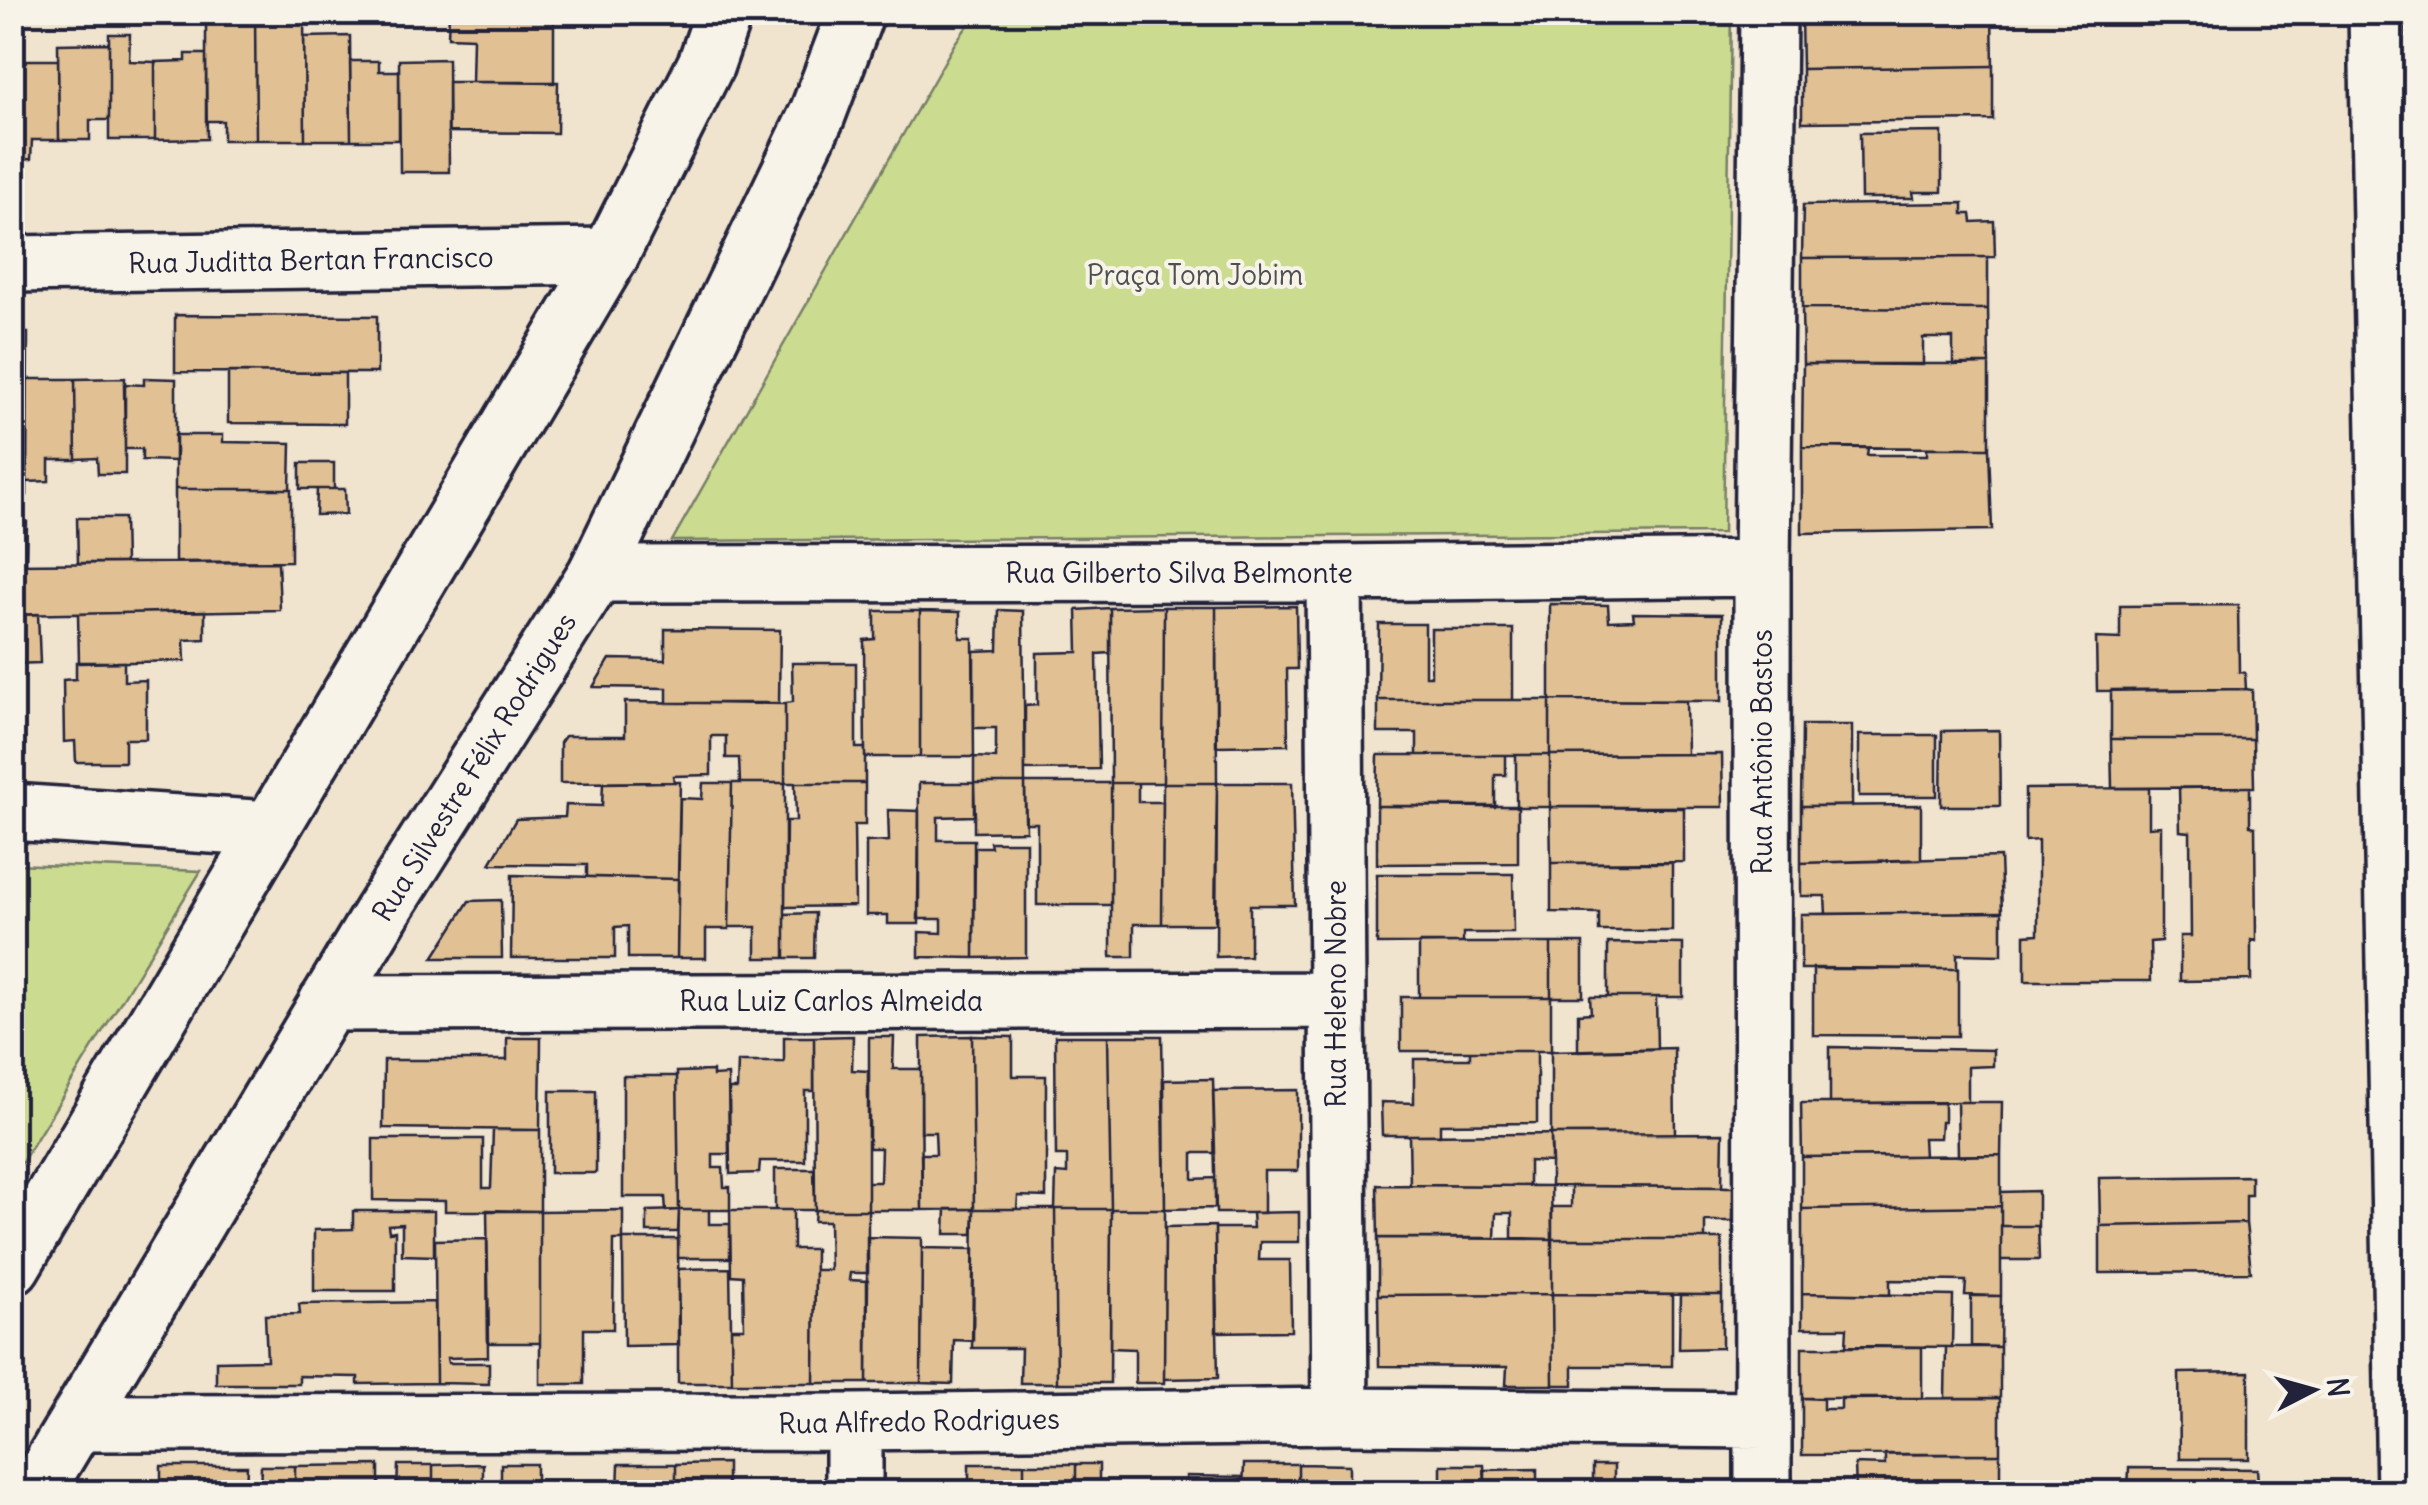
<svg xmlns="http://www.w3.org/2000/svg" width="2428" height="1505" viewBox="0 0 2428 1505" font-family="Delius,sans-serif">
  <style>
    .green { fill: #cbdc90; stroke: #767f66; stroke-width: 2.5 }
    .building { fill: #e1c194; stroke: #22223b; stroke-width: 2.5 }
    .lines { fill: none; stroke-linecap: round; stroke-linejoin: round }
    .street-casing { stroke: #22223b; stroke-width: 62 }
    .secondary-casing { stroke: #22223b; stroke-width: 62 }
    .street { stroke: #f7f3e8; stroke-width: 55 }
    .secondary { stroke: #f7f3e8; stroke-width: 55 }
    .labels { text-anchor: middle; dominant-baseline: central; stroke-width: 8; stroke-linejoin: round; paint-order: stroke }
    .street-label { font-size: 28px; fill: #22223b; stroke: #f7f3e8 }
    .park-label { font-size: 28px; fill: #4c5050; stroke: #f7f3e8 }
  </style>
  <rect width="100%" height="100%" fill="#f0e4cf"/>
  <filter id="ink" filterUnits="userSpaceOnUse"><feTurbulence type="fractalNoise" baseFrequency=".01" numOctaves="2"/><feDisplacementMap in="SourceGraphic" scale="20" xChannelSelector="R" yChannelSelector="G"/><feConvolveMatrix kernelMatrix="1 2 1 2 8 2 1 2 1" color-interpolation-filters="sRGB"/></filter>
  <g filter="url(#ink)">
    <!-- green -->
    <path class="green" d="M977 13H1731L1723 533 672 541 955 43Z
      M13 864 201 871 13 1177 12 864Z"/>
    <!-- building -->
    <path class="building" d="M224 12H255L256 140H223V121H206V18H224Z
      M449 12H554V83L472 82 473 38 448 37Z
      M1846 12H1992V13L1846 15Z
      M1992 13 1993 66 1802 69 1801 16Z
      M255 14H304L305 140H256Z
      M109 34H130L129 61 155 62V140H109Z
      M350 36 351 140H305L304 37Z
      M109 43V120H90V140H59L58 44Z
      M186 54H206L207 139 155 140V62L186 61Z
      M448 59 449 172H400L399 60Z
      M12 60H58L59 140H32L31 159 12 160Z
      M350 61H379V71H399V140H351Z
      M1993 66V120L1802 122V69Z
      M448 82H558L557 133 448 132Z
      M1942 132V192H1913L1914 198H1861L1860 133Z
      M1963 203V214H1971L1972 222 1994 221 1995 257 1802 258 1803 205Z
      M1988 257V309L1802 308V258Z
      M1802 308 1988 309 1989 364 1953 365V338H1923V365L1803 364Z
      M175 315 377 316V373L175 372Z
      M12 333H28L27 495H12Z
      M1803 364H1989V448L1802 447Z
      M228 372 345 373V424L228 423Z
      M125 378V474H98L97 458 76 459 75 379Z
      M144 378 176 379V461L142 460V449H125L124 384 144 385Z
      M27 379H75L76 460H49V481L27 482Z
      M175 435H223V442L291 443 290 489H175Z
      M1802 447 1868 448 1867 455H1927V448H1989L1992 530 1802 533Z
      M300 463H334V489H300Z
      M175 489H291V561L175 562Z
      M317 489H345L346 514 316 515Z
      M77 518H124L125 563H78Z
      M12 522H27L26 564H12Z
      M278 562 280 610 12 615V564Z
      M1550 604 1608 605 1609 621 1634 620 1633 613 1722 614V701L1550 700Z
      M2238 605 2239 672 2245 673 2246 689 2097 691 2096 638 2120 639V606Z
      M1296 606 1297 669H1287L1288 745 1216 746V607Z
      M1164 607H1216L1217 783H1163Z
      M1164 607 1163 783H1111L1110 608Z
      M1110 608V653L1097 654 1099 769 1025 770V706L1037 705V653L1078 652 1077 610Z
      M999 610 1023 611 1025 783H974V757L996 758V728H974V651L998 650Z
      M205 611V639L184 640 185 661 79 663 78 614Z
      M875 611H920V757H865L864 640 875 639Z
      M920 611 960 612V638H973L974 757H920Z
      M38 614 40 663 12 664V615Z
      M1379 624H1425V676H1431V629H1513V700H1378Z
      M665 629 780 630 779 703H667V688L593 687 610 659 665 660Z
      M76 662H124V681L146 680V739H125V762H76L75 741 64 742 63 680 76 679Z
      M792 663H856V748H865V783H785V703L793 702Z
      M2246 689 2252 690 2253 739H2111V690Z
      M1378 700H1550V755H1417V733H1378Z
      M1550 700 1686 701 1687 754 1550 755Z
      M625 702 785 704V783H740L739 758H726V736H711V775L673 776 674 782 560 783V743L565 736H625Z
      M1802 725H1852V806H1801Z
      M1999 730 2000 806H1941L1942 731Z
      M1859 735H1937V796H1859Z
      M2111 739H2253L2254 787 2112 788Z
      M1722 754 1723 807H1550V755Z
      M1378 755H1506V775H1495V807L1377 806Z
      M1516 755H1550V807H1516Z
      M674 782H680L678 879 587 877V865L490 864 516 819 565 817 566 805 602 806 603 783Z
      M703 783H732L729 929H706V958H677L680 798 702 799Z
      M732 783H785V958H756V927H729Z
      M795 783H865V825H854L855 906 785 907 786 821H796Z
      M919 783H974L975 816 938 817V840H974V958L919 957V932L942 933V919H918Z
      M974 783H1025L1026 831 974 832Z
      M1025 783H1111V905H1037V823H1025Z
      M1111 783H1138V802H1163L1162 924H1134V957H1111Z
      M1163 783H1217L1215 924H1162Z
      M1217 783H1292L1295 905H1250V956L1216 957Z
      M2250 787V826L2255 827 2256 941 2251 940V980L2180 981V936H2191L2190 832 2180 831 2179 788Z
      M2149 788V827L2161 826V941L2150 942 2151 981H2025V935L2038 934V840L2025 841V789Z
      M1921 805V860L1801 863V806Z
      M1377 806H1518V863L1377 864Z
      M1550 807 1684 808V862L1551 863Z
      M888 810 919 811V924H888V915H866V842L889 841Z
      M990 842H1026V957L974 958 975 847H991Z
      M2000 857 2002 912 1826 914 1825 896H1801V863Z
      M1551 863H1672V931H1599V913L1551 912Z
      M1377 874H1513L1514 933H1463V943L1377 944Z
      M512 875 678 879 677 958H628V926L615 927V958H511Z
      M501 900 502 958H433L469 901Z
      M2002 912V955L1957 954V969H1801V914Z
      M815 913 814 958H785V914Z
      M1419 943H1551V997H1419Z
      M1551 943H1583V997H1551Z
      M1608 943 1683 944V997H1608Z
      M1813 968 1958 969V1036L1813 1035Z
      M1401 997H1551V1051H1401Z
      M1590 997H1656L1657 1049 1578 1051V1014L1591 1013Z
      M853 1036 852 1070 868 1071V1210H815L814 1037Z
      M972 1036 974 1209 922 1210 921 1154H936L935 1132H921V1037Z
      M972 1036 1013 1037V1076H1046V1197L1018 1196 1017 1209H974Z
      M1055 1036H1108L1111 1209H1055L1056 1173 1067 1174V1156H1056Z
      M1108 1036H1162L1165 1209H1111Z
      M784 1037H814V1091H805V1161H760L759 1173 730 1174 729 1089H737L738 1062H784Z
      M869 1037H894L893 1069H921L922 1210H868V1182H880L881 1148H869Z
      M507 1038H541L540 1130 383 1128 384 1060H507Z
      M1830 1047 1993 1050V1066L1968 1067V1102L1830 1103Z
      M1674 1048 1675 1134H1551V1051Z
      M1470 1051H1537V1123L1440 1124V1135H1382L1381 1102 1414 1103V1059H1470Z
      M713 1071V1076L728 1075 729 1154H713V1168H723L724 1187H730V1210H679L677 1072Z
      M623 1076H677L679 1210 666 1211 665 1197H623Z
      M1213 1079 1215 1153H1193V1179L1215 1178V1208L1165 1209 1164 1080Z
      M1298 1090V1171H1264V1213H1216L1213 1091Z
      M550 1091H596V1173H550Z
      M1957 1102H2002L2001 1155 1958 1156Z
      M1801 1103H1944V1122H1941L1940 1138H1923L1924 1156 1802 1157Z
      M493 1130H540V1211H445V1201L373 1200V1139H483V1188H491Z
      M1723 1133 1722 1187 1551 1186V1134Z
      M1551 1134 1552 1162 1529 1161V1186L1410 1185 1409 1135Z
      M2001 1155V1206L1802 1209V1157Z
      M775 1169H814L815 1210H775Z
      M2251 1176V1195H2246V1223L2100 1226 2099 1178Z
      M1377 1185 1551 1186 1552 1239 1512 1238V1213H1496L1495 1238H1378Z
      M1571 1186 1741 1187V1221H1705V1239H1552V1207H1571Z
      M2038 1191V1226H2001V1192Z
      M2001 1206V1296L1965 1295 1966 1281 1890 1280V1295L1802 1293V1209Z
      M946 1209H974L973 1234H945Z
      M974 1209H1055L1057 1383H1020L1021 1348H972Z
      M1055 1209H1111L1110 1383H1057Z
      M1111 1209H1165L1164 1383H1135V1349L1110 1348Z
      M487 1210 540 1211V1343H489Z
      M623 1210V1240H614L613 1329H584V1384H540V1211Z
      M679 1210 678 1232H647V1211Z
      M679 1210H709V1224H730V1258H678Z
      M730 1210H793V1249H815L814 1383H732L731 1328H744L743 1276 731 1275Z
      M815 1210H868V1273H850L849 1280 868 1281 867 1383H814L815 1270H830L829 1221H814Z
      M353 1211H434V1256L402 1255V1224L388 1225 389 1232 395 1231V1291H314V1230L353 1229Z
      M1299 1212V1242H1260L1259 1260H1290L1291 1331 1216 1332 1215 1228H1253L1252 1213Z
      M2246 1223 2251 1272 2100 1273V1226Z
      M1215 1226 1218 1378 1164 1379 1165 1227Z
      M2001 1226H2038L2039 1260H2001Z
      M867 1237 922 1238 921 1383H867Z
      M1378 1238 1552 1239V1294L1378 1295Z
      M487 1239 488 1357 447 1358 448 1363H489V1384L436 1383 435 1240Z
      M623 1239H678L679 1345 624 1346Z
      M1552 1239H1722V1295L1552 1294Z
      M922 1248 974 1249 973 1341 954 1340 953 1384 921 1383Z
      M730 1268 732 1383H678V1269Z
      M1802 1293 1953 1296 1952 1347 1846 1346 1847 1328H1802Z
      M1552 1294 1672 1295V1366H1573V1385H1553Z
      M1552 1294 1553 1385H1506L1507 1367 1379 1366 1378 1295Z
      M1680 1295H1722V1348L1679 1349Z
      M1971 1296H2001L2000 1347 1971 1346Z
      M435 1302 436 1383 358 1384V1377L299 1376V1384H216V1361L267 1360 265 1315 300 1314 299 1304Z
      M1802 1347H1922V1398H1802Z
      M1946 1347H2000V1398H1945Z
      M2249 1372V1459H2180L2179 1373Z
      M1802 1398 1823 1399V1409H1841V1399L2000 1398V1454L1802 1455Z
      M1885 1454H2000V1492H1856L1855 1464 1885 1465Z
      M727 1463V1492H676V1464Z
      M483 1464V1492H433V1465Z
      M501 1464H536V1492H501Z
      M619 1464H676V1492H618Z
      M969 1464H1024V1492H969Z
      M1024 1464H1076V1492H1024Z
      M1076 1464H1099V1492H1076Z
      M1244 1464H1298V1492H1243Z
      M1298 1464 1349 1465V1492H1298Z
      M379 1465V1492H295V1466Z
      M398 1465H433V1492H397Z
      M1441 1465H1484L1485 1492H1441Z
      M1593 1465H1614V1492H1593Z
      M161 1466H247L246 1492H161Z
      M261 1466H295V1492H260Z
      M2129 1468 2257 1469 2258 1482H2267V1492H2128Z
      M1537 1469V1492H1485V1470Z
      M1186 1476 1243 1477V1492H1186Z
      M770 1483H797V1492H770Z"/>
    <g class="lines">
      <defs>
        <path id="street" d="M2377 12 2405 1492
          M12 264 610 256
          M1334 573 1340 1416
          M596 574 1334 573 1762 568
          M12 812 271 829
          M327 1003 1336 1000
          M77 1423 854 1422 1340 1416 1762 1420
          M854 1492V1422
          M1763 1492 1762 568 1768 12"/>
        <path id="secondary" d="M12 1266 610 256 706 64 724 12
          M35 1492 382 912 596 574 817 115 856 12"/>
      </defs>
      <!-- street casing -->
      <use href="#street" class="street-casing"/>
      <!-- secondary casing -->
      <use href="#secondary" class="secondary-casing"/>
      <!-- street -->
      <use href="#street" class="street"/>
      <!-- secondary -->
      <use href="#secondary" class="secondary"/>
    </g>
  </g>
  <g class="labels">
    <!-- street labels -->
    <g class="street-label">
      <text transform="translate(311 260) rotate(-1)">Rua Juditta Bertan Francisco</text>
      <text x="1179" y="573">Rua Gilberto Silva Belmonte</text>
      <text transform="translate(1762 752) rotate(-90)">Rua Antônio Bastos</text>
      <text transform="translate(474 767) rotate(-58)">Rua Silvestre Félix Rodrigues</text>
      <text transform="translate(1336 994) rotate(-90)">Rua Heleno Nobre</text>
      <text x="831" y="1001">Rua Luiz Carlos Almeida</text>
      <text transform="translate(919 1421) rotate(-1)">Rua Alfredo Rodrigues</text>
    </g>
    <!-- park labels -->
    <g class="park-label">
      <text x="1195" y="275">Praça Tom Jobim</text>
    </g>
  </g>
  <!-- margin -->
  <rect width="2428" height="1505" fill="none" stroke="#f7f3e8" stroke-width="50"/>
  <rect x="25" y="25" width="2378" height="1455" fill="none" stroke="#22223b" stroke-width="4" filter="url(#ink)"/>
  <!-- north arrow -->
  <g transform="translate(2313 1390) rotate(84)" stroke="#f7f3e8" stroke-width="8" paint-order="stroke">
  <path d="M0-8L18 38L0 25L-18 38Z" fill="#22223b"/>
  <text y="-15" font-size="28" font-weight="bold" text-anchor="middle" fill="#22223b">N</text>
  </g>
</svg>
